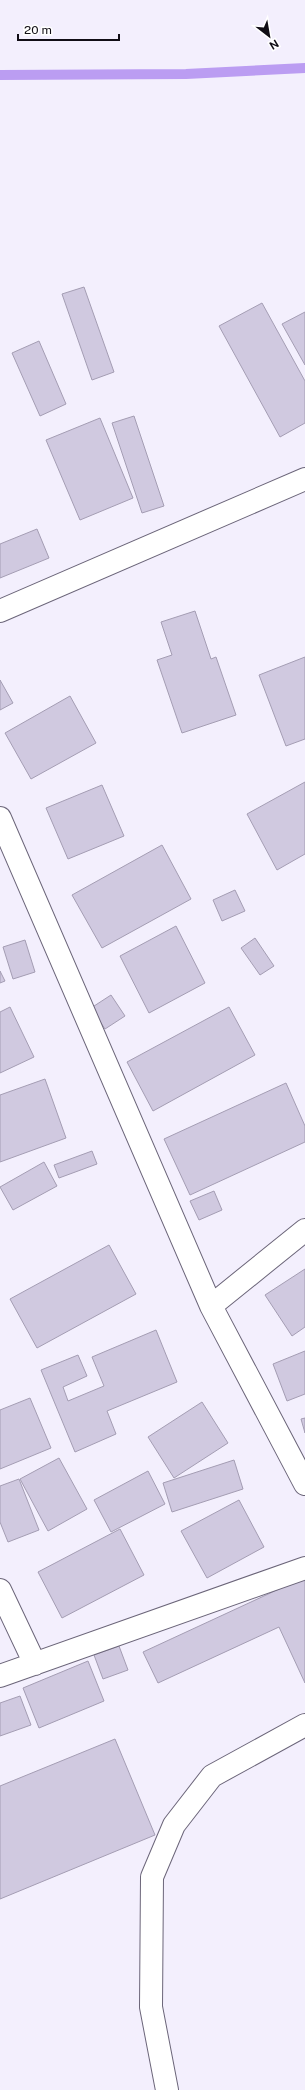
<svg xmlns="http://www.w3.org/2000/svg" width="305" height="2090" viewBox="0 0 305 2090" font-family="'Public Sans',sans-serif">
  <style>
    .lines { fill: none; stroke-linecap: round; stroke-linejoin: round }
    .stream { stroke: #bb9df2; stroke-width: 10 }
    .building { fill: #d0c9e0; stroke: #a49db3 }
    .minor-casing { stroke: #6b6579; stroke-width: 24 }
    .minor { stroke: #fff; stroke-width: 22 }
  </style>
  <rect width="100%" height="100%" fill="#f3effd"/>
  <g class="lines">
    <!-- stream -->
    <path class="stream" d="M0 75 186 74 305 68"/>
  </g>
  <!-- building -->
  <path class="building" d="M84 287 114 372 92 380 62 294Z
    M262 303 305 381V423L280 437 219 326Z
    M305 312V365L282 324Z
    M39 341 66 404 40 416 12 353Z
    M134 416 164 506 142 513 112 423Z
    M100 418 133 498 80 520 46 440Z
    M37 529 49 558 0 578V544Z
    M195 611 211 659 216 657 236 715 182 733 157 660 172 655 161 622Z
    M305 657V739L286 746 259 675Z
    M0 680 13 703 0 710Z
    M70 696 96 743 31 779 5 733Z
    M305 782V854L277 870 247 814Z
    M102 785 124 836 68 859 46 808Z
    M162 845 191 899 102 948 72 895Z
    M235 890 245 911 222 921 213 900Z
    M176 926 205 983 149 1013 120 956Z
    M255 938 274 966 260 975 241 948Z
    M25 940 35 972 13 979 3 947Z
    M0 971 5 981 0 983Z
    M111 995 125 1016 105 1029 91 1008Z
    M10 1007 34 1057 0 1073V1012Z
    M229 1007 255 1055 153 1111 127 1062Z
    M45 1079 66 1138 0 1162V1095Z
    M286 1083 305 1126V1142L190 1195 164 1139Z
    M92 1151 97 1164 59 1178 54 1165Z
    M44 1162 57 1186 13 1210 0 1187Z
    M214 1191 222 1210 199 1220 190 1201Z
    M109 1245 136 1294 37 1348 10 1299Z
    M305 1269V1327L292 1336 265 1295Z
    M156 1330 177 1382 107 1411 116 1434 75 1452 41 1370 78 1355 87 1376 63 1387 68 1401 104 1386 92 1357Z
    M305 1351V1394L287 1401 273 1364Z
    M30 1398 51 1448 0 1469V1410Z
    M202 1402 228 1443 174 1478 148 1437Z
    M305 1418V1433L301 1419Z
    M59 1458 87 1509 48 1531 20 1479Z
    M234 1460 243 1489 172 1512 163 1483Z
    M148 1471 165 1504 111 1532 94 1500Z
    M19 1479 39 1530 8 1542 0 1522V1486Z
    M239 1500 264 1547 207 1578 181 1531Z
    M120 1529 144 1575 62 1618 38 1572Z
    M305 1577V1683L279 1627 158 1683 143 1652Z
    M119 1646 128 1670 103 1679 94 1655Z
    M88 1661 104 1701 39 1728 23 1688Z
    M20 1696 31 1725 0 1736V1703Z
    M115 1739 155 1835 0 1899V1786Z"/>
  <g class="lines">
    <defs>
      <path id="minor" d="M0 611 305 479
        M0 818 211 1306 305 1484
        M211 1306 305 1230
        M0 1590 35 1664
        M0 1676 305 1568
        M167 2090 151 2007 152 1877 174 1825 212 1776 305 1725"/>
    </defs>
    <!-- minor casing -->
    <use href="#minor" class="minor-casing"/>
    <!-- minor -->
    <use href="#minor" class="minor"/>
  </g>
  <!-- north arrow -->
  <g transform="translate(269 36) rotate(149)" stroke="#ffffff" stroke-width="3" paint-order="stroke">
  <path d="M0-3L7 15L0 10L-7 15Z" fill="#100d15"/>
  <text y="-6" font-size="11" font-weight="bold" text-anchor="middle" fill="#100d15">N</text>
  </g>
  <!-- scale -->
  <path d="M18 34v6h101v-6" fill="none" stroke="#100d15" stroke-width="2"/>
  <text x="24" y="34" font-size="12" fill="#100d15" stroke="#ffffff" stroke-width="3" paint-order="stroke">20 m</text>
</svg>
